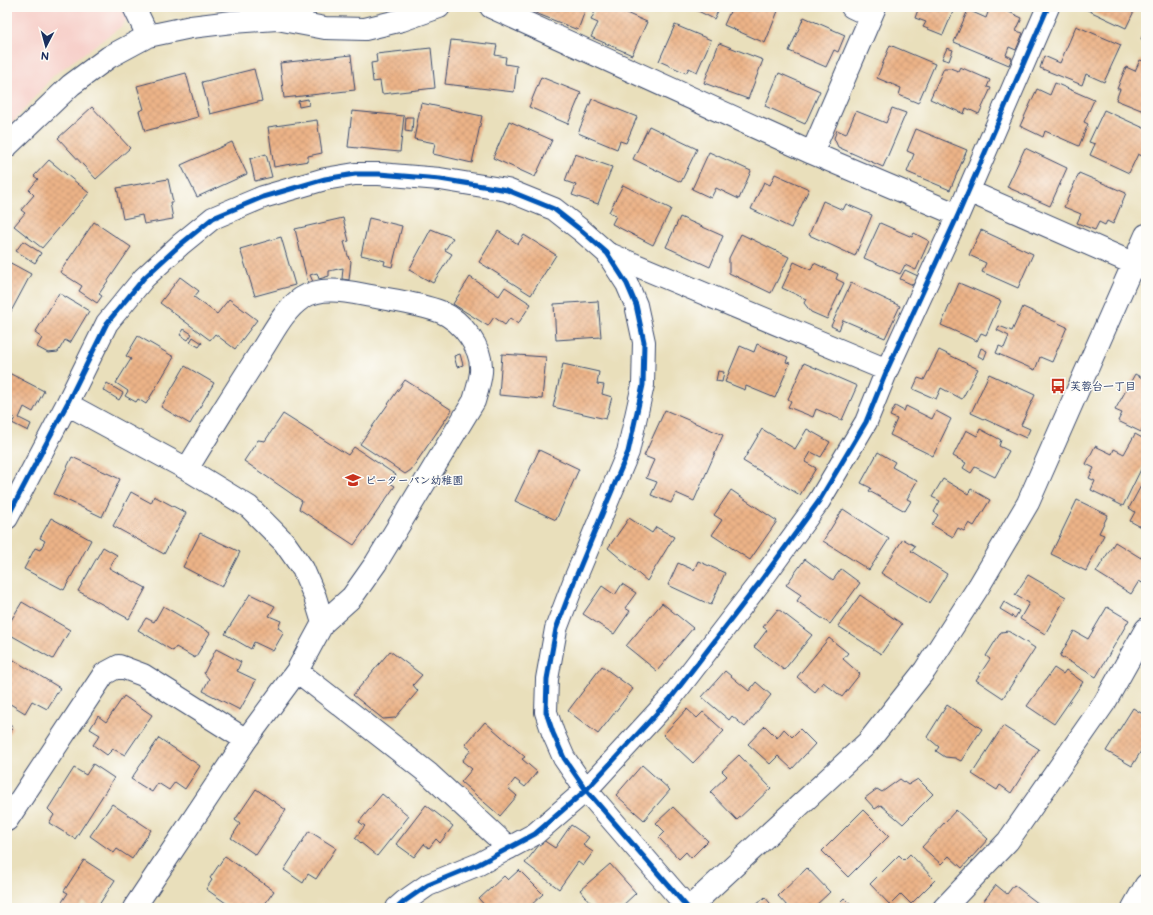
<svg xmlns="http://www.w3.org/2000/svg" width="1153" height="915" viewBox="0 0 1153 915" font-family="'Balsamiq Sans','Klee One',sans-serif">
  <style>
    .built { fill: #f7d0ca }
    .building { fill: url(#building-cross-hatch) }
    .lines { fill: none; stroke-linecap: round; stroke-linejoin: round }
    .minor-casing { stroke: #3a496c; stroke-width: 24 }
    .minor { stroke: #fff; stroke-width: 22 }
    .cycleway-casing { stroke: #fdfcf7; stroke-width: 8 }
    .cycleway { stroke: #0057b8; stroke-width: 5 }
    .labels { text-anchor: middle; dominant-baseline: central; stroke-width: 3; stroke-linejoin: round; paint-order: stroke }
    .poi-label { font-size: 11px; font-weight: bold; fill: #1b2f5e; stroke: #fdfcf7; text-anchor: start }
  </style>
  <defs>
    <pattern id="building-cross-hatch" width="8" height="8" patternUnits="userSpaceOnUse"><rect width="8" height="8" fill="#ecb387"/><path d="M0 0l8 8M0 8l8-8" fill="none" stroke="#ca9a77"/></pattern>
  </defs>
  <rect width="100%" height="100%" fill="#fdfcf7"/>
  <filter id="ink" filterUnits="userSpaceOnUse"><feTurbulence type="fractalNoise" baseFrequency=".025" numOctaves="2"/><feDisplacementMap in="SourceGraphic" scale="8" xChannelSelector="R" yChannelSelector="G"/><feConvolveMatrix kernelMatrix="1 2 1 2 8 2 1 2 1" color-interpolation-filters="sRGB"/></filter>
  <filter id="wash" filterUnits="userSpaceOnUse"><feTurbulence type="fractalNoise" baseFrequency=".012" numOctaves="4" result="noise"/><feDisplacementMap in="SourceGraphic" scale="16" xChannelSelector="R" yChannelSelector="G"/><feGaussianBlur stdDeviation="0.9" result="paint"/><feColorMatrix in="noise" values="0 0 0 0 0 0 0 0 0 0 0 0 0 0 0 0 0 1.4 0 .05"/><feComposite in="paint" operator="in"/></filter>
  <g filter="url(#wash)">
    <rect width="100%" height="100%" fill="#e9dfbb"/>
    <!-- built -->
    <path class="built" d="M7 7H136L122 26 54 75 7 129Z"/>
    <g id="blocks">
      <!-- building -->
      <path class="building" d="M529 7H583L586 8 578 30 528 10Z
        M597 7H612L647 22 632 55 591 37 598 23 591 20Z
        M690 7H720L714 19Z
        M732 7H769L778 11 765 43 724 25Z
        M919 7H955L943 35 923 27 926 22 915 18Z
        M990 7H998L1022 18 1016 31 1023 33 1016 50 1009 47 1006 55 1012 58 1009 65 954 42 968 10 986 18Z
        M1081 7H1136L1126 28Z
        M804 17 845 35 838 52 834 50 826 67 789 51Z
        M675 25 711 40 697 72 689 68 686 73 659 61Z
        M1076 26 1121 45 1104 82 1086 74 1082 85 1040 68 1044 56 1060 63Z
        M1146 28V41L1141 39Z
        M451 40 497 45 495 55 506 57 505 64 517 66 514 92 445 84Z
        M719 43 763 60 748 99 704 83Z
        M890 45 935 64 918 103 899 95 901 88 877 78Z
        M431 48 435 88 382 94 380 81 373 82 371 63 377 62 376 54Z
        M947 48 953 50 949 61 942 59Z
        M351 55 355 90 284 98 280 63Z
        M1140 60 1146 62V112L1116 100 1120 89H1117L1126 67 1135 71Z
        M960 67 990 80 987 87 991 88 979 114 966 108 964 114 930 99 944 68H950L958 71Z
        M254 69 262 101 210 114 202 82Z
        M186 73 198 117 145 131 139 111 144 109 137 86Z
        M779 73 820 91 805 124 765 106Z
        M541 77 581 93 568 124 529 107Z
        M1055 83 1094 100 1084 122 1088 124 1079 146 1045 131 1043 137 1020 126 1037 89 1050 95Z
        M308 99 309 105 299 107 298 101Z
        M592 99 637 117 626 143 620 141 617 149 578 133Z
        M421 103 482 116 472 163 433 154 435 143 414 139Z
        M92 107 130 148 96 179 58 138Z
        M892 108 906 113 883 167 838 147 834 138 837 130 846 134 856 111 886 123Z
        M1104 110 1146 129V148L1142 156 1138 154 1129 173 1090 155 1095 144 1089 142Z
        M352 111 404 116 400 152 348 147Z
        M406 117H413L412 132 405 131Z
        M317 120 322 153 308 156V161L274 167 268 127Z
        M509 121 552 140 535 177 493 158Z
        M649 126 697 149 681 182 633 159Z
        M916 129 967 150 950 190 907 172 914 154 907 151Z
        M232 142 247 174 197 197 181 165Z
        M1025 148 1067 168 1050 206 1007 187Z
        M709 152 751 171 739 199 716 188 711 198 692 189Z
        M266 154 272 177 255 181 250 159Z
        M575 154 612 167 598 204 572 195 576 185 565 181Z
        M49 160 89 193 42 248 14 226 25 213 21 210 34 195 29 190 38 179 34 176Z
        M1079 173 1126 193 1113 224 1107 221 1105 225 1099 222 1095 230 1077 223 1081 214 1064 207Z
        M775 174 809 189 791 228 751 209 764 182 770 185Z
        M168 179 173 202H170L173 219 144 224 142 215 123 219 117 188Z
        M623 185 671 209 653 245 612 224 616 216 609 212Z
        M823 201 843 210 846 204 872 215 855 256 809 235Z
        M680 217 723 236 710 267 666 247Z
        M343 218 349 241 344 242 349 259 351 261 349 280 342 279 343 268 329 271V276L319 279 317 273 310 275 313 282 308 283 295 229Z
        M369 218 402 226 392 267 384 265 385 261 361 255Z
        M94 222 131 247 99 294 102 296 97 303 79 291 82 286 60 272Z
        M880 223 912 237 914 233 929 241 916 270 905 265 900 274 864 258Z
        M431 229 453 238 445 250 452 254 433 283 409 270Z
        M981 230 1033 254 1018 288 982 272 986 263 969 255Z
        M498 231 518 244 524 235 556 255 531 295 479 262Z
        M741 234 789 257 771 293 729 273V258Z
        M281 237 295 285 255 296 240 249Z
        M23 241 41 253 35 263 16 251Z
        M7 261 31 274 7 319Z
        M794 262 811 270 814 263 838 274 836 279 844 283 827 319 811 312 804 303 806 299 782 288Z
        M905 270 918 276 913 285 900 279Z
        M180 277 199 291 194 297 217 314 229 299 257 320 235 349 215 334 210 340 160 303Z
        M470 277 499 296 505 287 531 304 518 324 510 318 505 325 494 317 488 326 453 304Z
        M851 283 900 306 885 338 843 320 839 330 831 326Z
        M959 283 1001 301 986 335 981 333 977 341 941 325Z
        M59 293 89 311 70 343 65 340 58 352 48 353 37 347 42 338 35 333Z
        M598 301 601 337 556 340 554 304Z
        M1023 307 1067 327 1052 362 1040 357 1035 370 996 353 999 346 1004 348 1009 336 997 330 999 326 1012 331Z
        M184 329 192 334 188 340 180 335Z
        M138 336 174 357 146 404 138 399 136 402 125 396 128 391 116 383 131 359 126 356Z
        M193 337 202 343 199 347 190 342Z
        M757 344 788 357 786 362 790 363 775 398 746 386 745 390 725 382 740 346 754 352Z
        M981 348 987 351 984 359 978 356Z
        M939 350 978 369 962 399 941 388 936 399 913 389 918 378 924 380Z
        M460 354 463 365 457 367 454 356Z
        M502 354 546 357 542 399 499 395Z
        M804 363 857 386 842 420 816 409 813 417 788 407 791 401 788 399Z
        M563 364 599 372 597 384 604 385 602 394 612 397 606 419 553 407Z
        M185 366 214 383 190 424 161 407Z
        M718 371 724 372 722 382 716 381Z
        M7 372 44 391 33 412 24 407 19 418 31 424 28 431 12 423 15 418 7 414Z
        M989 374 1035 395 1021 425 1030 429 1026 438 971 413Z
        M1135 374 1146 380V427L1144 426 1141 432 1118 421 1122 413 1115 410Z
        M405 380 452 410 411 470 405 474 360 444Z
        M107 383 123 393 119 400 103 390Z
        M895 406 904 411 906 406 932 419 936 411 951 419 933 456 890 435 897 419 890 416Z
        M665 410 723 435 694 501 676 493 671 503 651 495 657 482 646 478 654 460 644 456Z
        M283 414 348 455 354 447 396 475 390 483 395 486 354 545 299 509 302 501 244 461 258 440 265 441Z
        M762 429 795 449 807 429 830 442 821 457 811 452 805 462 816 468 800 495 743 461Z
        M980 429 1001 440 999 446 1009 451 995 477 975 467 971 473 963 468 966 463 953 456 966 430 977 436Z
        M1135 434 1146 440V459L1123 506 1091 490 1095 481 1089 478 1094 468 1086 464 1095 446 1112 454 1114 449 1124 454Z
        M539 450 579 469 556 520 515 501Z
        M878 452 895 462 892 467 917 481 907 499 911 501 905 511 869 491 871 488 861 483Z
        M72 457 120 479 102 517 54 494Z
        M943 479 968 494 971 489 990 500 974 526 969 523 964 531 958 528 953 537 932 525 938 515 934 512 940 501 932 497Z
        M1142 484 1146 486V530L1130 521 1135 512 1129 508Z
        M731 490 777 521 750 560 712 535 722 520 714 515Z
        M131 492 151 503 154 496 186 513 164 554 113 526Z
        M1077 500 1108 515 1099 533 1104 535 1086 571 1051 554Z
        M843 509 889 539 869 570 823 541Z
        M51 518 91 540 64 590 24 569 35 548 40 550 45 541 40 538Z
        M629 518 652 533 656 527 674 537 647 581 608 548Z
        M200 533 240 552 222 587 183 567Z
        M903 539 915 546 911 551 947 574 929 603 881 573Z
        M1115 542 1141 558 1146 549V581L1144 584 1139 581 1131 594 1096 572Z
        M103 547 117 555 109 568 146 588 129 619 78 591Z
        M805 559 833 580 841 569 860 583 830 624 797 601 801 595 786 585Z
        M698 561 725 573 711 605 668 585 678 563 694 570Z
        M1028 575 1066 597 1045 634 1020 619 1029 603 1015 595Z
        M622 584 636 593 625 608 630 611 614 634 583 614 602 586 615 595Z
        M250 594 275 606 269 616 281 621 278 628 284 632 273 651 254 642 251 649 225 634Z
        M860 595 902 624 881 654 838 626Z
        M22 602 70 630 53 659 7 633V627Z
        M1004 602 1019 611 1015 618 1000 609Z
        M662 603 693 628 657 671 626 646Z
        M163 606 210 633 195 658 176 647 173 651 138 630 146 618 154 622Z
        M1107 607 1129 620 1096 677 1060 656 1074 631 1088 639Z
        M778 609 812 635 784 670 754 647 767 630 763 627Z
        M1008 631 1035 648 1003 698 976 680 990 659 986 656 1001 632Z
        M829 638 848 653 843 659 860 674 842 697 823 682 815 692 797 677Z
        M216 649 241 662 237 671 256 680 240 710 203 691 209 679 204 673Z
        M390 651 422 675 413 685 418 691 395 718 383 719 353 695Z
        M7 656 60 688 47 709 32 701 25 713 7 702Z
        M602 666 633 689 598 734 568 711Z
        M1054 668 1063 674 1066 670 1083 682 1054 724 1027 706Z
        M725 671 749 691 756 682 771 695 745 727 732 716 729 720 702 697Z
        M124 696 152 715 125 755 113 749 107 755 93 745 100 735 90 729 98 716 106 722Z
        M947 705 982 729 961 761 955 758 945 757 936 751 939 747 927 737Z
        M1133 708 1146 716V743L1132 766 1106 751Z
        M687 709 697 718 703 712 724 731 693 763 663 735Z
        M485 722 525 757 522 759 537 772 525 787 515 779 508 788 517 796 500 816 461 782 472 769 462 761 471 750 465 745Z
        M7 724 13 727 7 737Z
        M765 726 777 738 784 729 792 737 800 729 815 744 792 769 778 756 770 764 748 744Z
        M1003 726 1039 749 1011 793 1000 785 997 790 972 774Z
        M159 738 200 766 185 789 175 782 169 790 158 783 152 792 131 779Z
        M739 755 771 788 737 820 710 792 727 776 722 771Z
        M93 764 114 778 75 839 49 823 54 815 48 809 74 768 86 775Z
        M642 765 670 790 644 820 616 795Z
        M900 779 908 785 918 779 933 794 903 824 881 805 875 809 865 798 877 789 882 792Z
        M256 789 286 810 256 855 231 838 240 824 235 820Z
        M382 794 409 816 377 856 355 838 365 826 359 822Z
        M112 804 151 830 132 859 117 849 114 853 90 836Z
        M426 805 453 826 440 843 436 839 429 848 424 844 414 857 396 844Z
        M673 807 708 841 691 858 686 852 679 859 659 838 665 832 656 823Z
        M863 810 889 836 848 877 822 851Z
        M956 810 988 839 962 868 949 856 941 864 922 847Z
        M571 825 589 837 583 845 593 852 583 866 578 862 559 889 525 863 543 840 555 848Z
        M309 831 336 848 316 879 308 874 303 883 284 870Z
        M910 854 935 880 911 904 901 894 890 905 870 884 899 855 904 860Z
        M225 856 274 891 262 908H233L206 889 212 880 210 878Z
        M84 860 115 880 97 908H91L83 902 79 908H58L68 893 64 891Z
        M610 864 636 893 620 908H595L580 890Z
        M807 868 830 892 813 908H789L778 896Z
        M519 870 543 894 528 908H487L479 899 504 876 508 880Z
        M996 885 1007 894 1014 885 1039 904 1036 908H981L979 907Z
        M765 897 774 908H753Z
        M844 898 854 908H834Z"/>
    </g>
  </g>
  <g filter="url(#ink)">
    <use href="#blocks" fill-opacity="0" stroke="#3a496c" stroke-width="1"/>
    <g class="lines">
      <defs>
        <path id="minor" d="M134 7 148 36
          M491 7 812 153 958 215
          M852 7 871 16
          M277 19 325 28 365 29 402 20 439 7
          M7 146 71 85 109 57 148 36 191 27 232 22 277 19 304 7
          M812 153 875 7
          M968 191 1146 269
          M607 253 887 370
          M67 404 187 469 249 507 284 542 303 569 315 597 323 623 297 671 246 740 134 908
          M187 469C212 428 237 388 263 348 274 331 284 310 302 298 324 284 352 293 376 297 397 301 420 304 441 312 462 321 483 348 481 372 480 382 477 391 474 401L376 563 352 597 323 623
          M7 518 67 404 107 323 144 278 181 244 213 218 263 197 325 179 355 174H379L440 179 507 190 554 209 582 231 607 253 627 284 636 305 644 342 643 385 628 452 575 579 556 629 547 679 546 712 553 733 564 758 586 790 688 908
          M297 671 429 774 509 848
          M7 820 104 674 119 666 143 675 246 740
          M397 908 405 901 428 885 479 864 535 834 586 790 670 699 760 582 819 501 866 422 887 370 958 215 1048 7
          M689 908 868 742 925 670 979 586 1028 503 1146 235
          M944 908 1008 841 1105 702 1146 629
          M1133 908 1146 885"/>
      </defs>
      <!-- minor casing -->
      <use href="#minor" class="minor-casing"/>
      <!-- minor -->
      <use href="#minor" class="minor"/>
      <defs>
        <path id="cycleway" d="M7 518 67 404 107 323 144 278 181 244 213 218 263 197 325 179 355 174H379L440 179 507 190 554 209 582 231 607 253 627 284 636 305 644 342 643 385 628 452 575 579 556 629 547 679 546 712 553 733 564 758 586 790 688 908
          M397 908 405 901 428 885 479 864 535 834 586 790 670 699 760 582 819 501 866 422 887 370 958 215 1048 7"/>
      </defs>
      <!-- cycleway casing -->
      <use href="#cycleway" class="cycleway-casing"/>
      <!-- cycleway -->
      <use href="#cycleway" class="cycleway"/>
    </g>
  </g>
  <!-- icons -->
  <defs>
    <symbol id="bus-bare" viewBox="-9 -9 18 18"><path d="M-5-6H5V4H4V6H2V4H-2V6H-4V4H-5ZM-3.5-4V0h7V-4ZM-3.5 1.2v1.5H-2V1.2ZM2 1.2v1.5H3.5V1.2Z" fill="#c8321e" stroke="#fdfcf7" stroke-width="2.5" paint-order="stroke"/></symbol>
    <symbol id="school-bare" viewBox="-9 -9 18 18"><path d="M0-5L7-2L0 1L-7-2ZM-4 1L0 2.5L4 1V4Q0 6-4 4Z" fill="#c8321e" stroke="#fdfcf7" stroke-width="2.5" paint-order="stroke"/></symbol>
  </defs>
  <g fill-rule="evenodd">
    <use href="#bus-bare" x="1047" y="375" width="22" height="22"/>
    <use href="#school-bare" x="342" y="469" width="22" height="22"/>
  </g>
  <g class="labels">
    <!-- poi labels -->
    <g class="poi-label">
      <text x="1070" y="386">芙蓉台一丁目</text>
      <text x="365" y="480">ピーターパン幼稚園</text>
    </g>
  </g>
  <!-- margin -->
  <rect width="1153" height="915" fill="none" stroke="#fdfcf7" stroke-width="24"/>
  <!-- north arrow -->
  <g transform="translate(46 46) rotate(186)" stroke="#fdfcf7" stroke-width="3" paint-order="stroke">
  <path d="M0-3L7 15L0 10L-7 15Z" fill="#1b2f5e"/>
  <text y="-6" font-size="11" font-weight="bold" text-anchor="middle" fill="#1b2f5e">N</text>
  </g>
</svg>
